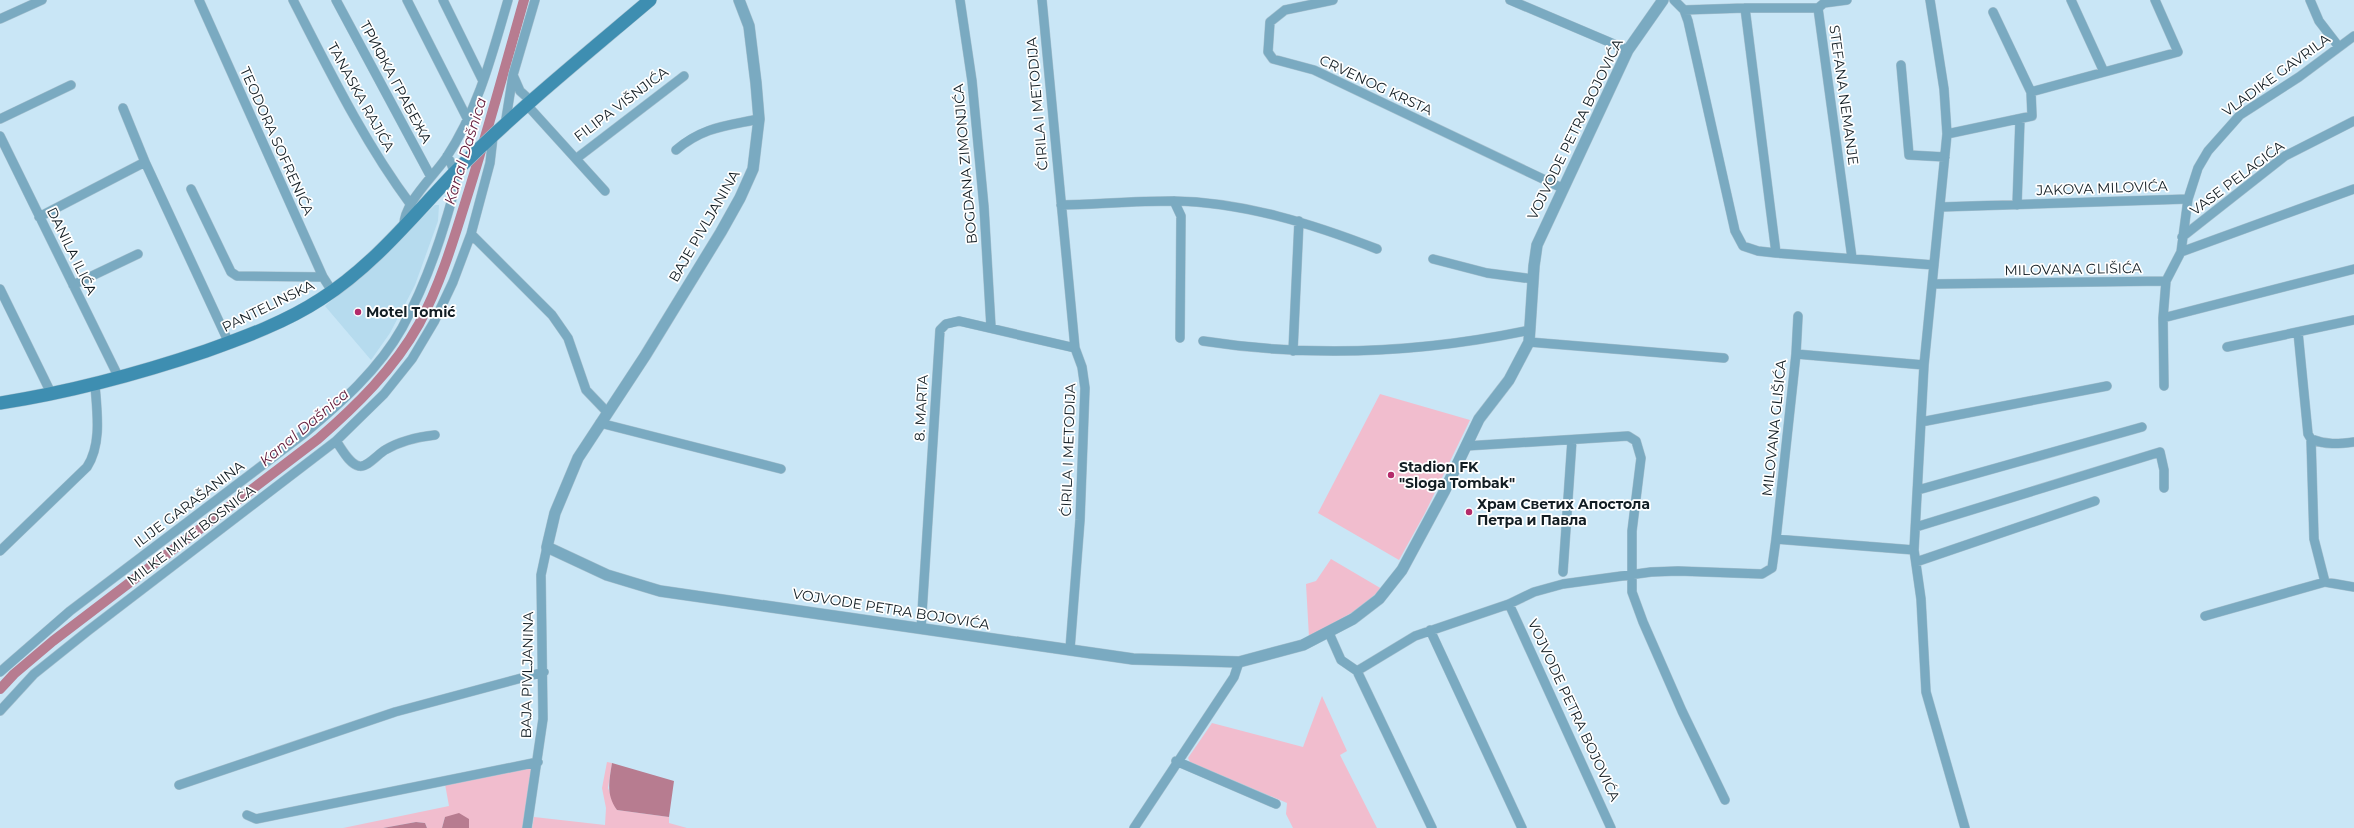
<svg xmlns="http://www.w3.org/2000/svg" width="2354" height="828" viewBox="0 0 2354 828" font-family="Montserrat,sans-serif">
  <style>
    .built { fill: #b6dbee }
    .green { fill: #f1bdce }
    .water { fill: #b77c90 }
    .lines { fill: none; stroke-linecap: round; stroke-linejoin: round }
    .canal { stroke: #b77c90; stroke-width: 10 }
    .minor-casing { stroke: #a8c2d0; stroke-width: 10 }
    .tertiary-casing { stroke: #a8c2d0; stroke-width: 12 }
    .secondary-casing { stroke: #a8c2d0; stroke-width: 14 }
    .minor { stroke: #7aaac1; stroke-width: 9 }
    .tertiary { stroke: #7aaac1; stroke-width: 11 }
    .secondary { stroke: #3e8eb1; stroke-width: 13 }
    .poi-dot { fill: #b42b6a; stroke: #fff; stroke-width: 1.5 }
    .labels { text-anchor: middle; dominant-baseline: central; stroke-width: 3.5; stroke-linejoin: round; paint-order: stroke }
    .street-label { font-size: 14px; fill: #121d23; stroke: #fff }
    .poi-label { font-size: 14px; font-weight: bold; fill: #121d23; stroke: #fff; text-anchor: start }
    .water-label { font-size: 15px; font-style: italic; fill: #631b3a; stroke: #fff }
  </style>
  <rect width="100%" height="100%" fill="#c9e6f6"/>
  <!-- built -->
  <path class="built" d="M435 205H439L438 221 415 285 390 333 371 360 325 306 373 265Z"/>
  <!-- green -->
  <path class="green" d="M1380 394 1470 420 1425 513 1399 560 1318 513Z
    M1331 559 1382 589 1353 612 1309 637 1306 584 1316 581Z
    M1322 696 1347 751 1340 755 1377 828H1293L1286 814 1287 803 1190 762 1188 758 1212 723 1303 747Z
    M607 762 612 763 608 788 617 810 669 817V823L687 828H532L534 817 605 825 606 808 602 788Z
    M532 767 523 828H469V819L445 817 442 828H427L425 823 416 822 383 828H343L449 806 445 784Z"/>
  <!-- water -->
  <path class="water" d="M612 763 674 781 669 817 617 810C606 795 609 782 612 763Z
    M459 813 469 819V828H442L445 817Z
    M416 822 425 823 427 828H383Z"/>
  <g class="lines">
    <!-- canal -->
    <path class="canal" d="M0 689 14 674 53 641 318 439C356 406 394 369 419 324 440 285 453 242 466 200 487 134 505 67 524 0"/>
    <defs>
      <path id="minor" d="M199 0 323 277 332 291
        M293 0C329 70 364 142 411 205
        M336 0 431 177
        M407 0 468 120
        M443 0 483 81
        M960 0 972 81 984 207 991 327
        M1042 0 1075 348 1082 367 1085 388 1080 520 1070 649
        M1333 0 1285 10 1270 22 1268 52 1273 59 1314 70 1562 188
        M1510 0 1628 50
        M1674 0 1684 10 1688 21 1735 231 1743 246 1758 251 1776 253 1934 265
        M1930 0 1944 89 1947 134 1924 365 1914 550 1921 599 1926 692 1965 828
        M2071 0 2104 72
        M2310 0 2319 21 2339 47
        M1745 8 1776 253
        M1818 8 1824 3 1847 0
        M1684 10 1745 8H1818L1852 258
        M1993 12 2031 92
        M0 19 42 0
        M1901 65 1909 155 1945 157
        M513 75 535 0
        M527 105 605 191
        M123 108 145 162 229 343
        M0 119 71 85
        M505 125 513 75 520 91 531 101
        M1947 134 2032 116 2031 92 2178 52 2155 0
        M0 136 119 378
        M676 150C703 127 726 126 759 119
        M577 158 684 76
        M191 189 231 272 237 276 323 277
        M1174 201 1181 216 1180 338
        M1061 205C1098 204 1136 201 1173 201 1243 202 1313 224 1377 249
        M2017 205 2020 119
        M1941 207 2188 199
        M39 217 145 162
        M404 227C402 205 433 177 446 158 478 110 492 55 508 0
        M471 234 552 315 568 338 586 390 607 412
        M2182 237 2285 156 2354 121
        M2181 252 2354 189
        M1433 259 1487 273 1533 279
        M1933 284 2166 281
        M73 285 138 254
        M0 289 52 395
        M2163 318 2354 269
        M2298 332 2308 434 2311 439C2326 445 2338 444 2354 442
        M1203 341C1313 358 1421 353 1530 330
        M1529 342 1724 358
        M2227 347 2354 320
        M1293 351 1299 221
        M1796 354 1798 316
        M2164 386 2163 318 2166 281 2181 252 2188 199 2198 168 2208 151 2240 115 2299 77 2354 36
        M1921 422 2107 386
        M600 423 781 469
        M2311 439 2314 539 2325 582
        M336 441C342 449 349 464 359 466 367 468 378 454 385 450 400 441 417 437 435 435
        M1466 446 1628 436 1636 441 1641 458 1632 531V592L1643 622 1682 711 1725 800
        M1918 490 2142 427
        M1916 527 2160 452 2164 470V488
        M1776 539 1796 354 1924 365
        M0 551 87 467C102 444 97 412 95 385
        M1916 562 2095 501
        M1563 572 1572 440
        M1509 604 1611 828
        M2205 616 2325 582 2354 587
        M921 629 940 330 946 324 959 321 1075 348
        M1430 630 1522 828
        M1329 633 1341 660 1357 671 1415 636 1509 604 1534 592 1563 584 1651 572 1678 571 1762 574 1772 568 1776 539 1914 550
        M1357 671 1432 828
        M0 672 70 611 305 433C341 403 379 369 402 328 420 295 434 259 445 223 451 202 462 177 447 156
        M0 711 34 674 89 630 336 441 384 394 412 359 434 322 453 282 471 234 490 163 493 137
        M1176 761 1276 804
        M179 785 395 712 544 672
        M247 815 256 819 538 762
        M527 828 543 719 541 575 547 547
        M1134 828 1234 677 1239 662"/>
      <path id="tertiary" d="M739 0 749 26 756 83 759 119 753 169 740 198 721 232 645 356 578 458 555 513 547 547 607 575 660 591 1133 659 1239 662 1303 645 1353 619 1379 599 1402 570 1444 492 1479 419 1509 380 1529 342 1534 266 1537 245 1628 50 1663 0"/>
      <path id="secondary" d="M0 403C71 392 138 374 206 351 245 337 286 322 321 299 373 266 413 216 455 172 516 111 584 56 650 0"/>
    </defs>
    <!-- minor casing -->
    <use href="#minor" class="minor-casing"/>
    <!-- tertiary casing -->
    <use href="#tertiary" class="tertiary-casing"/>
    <!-- secondary casing -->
    <use href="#secondary" class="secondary-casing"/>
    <!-- minor -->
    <use href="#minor" class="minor"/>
    <!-- tertiary -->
    <use href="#tertiary" class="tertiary"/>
    <!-- secondary -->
    <use href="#secondary" class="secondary"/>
  </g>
  <!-- markers -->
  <g class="poi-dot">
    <circle cx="358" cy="312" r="4"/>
    <circle cx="1391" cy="475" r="4"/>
    <circle cx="1469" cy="512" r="4"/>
  </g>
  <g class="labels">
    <!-- street labels -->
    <g class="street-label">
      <text transform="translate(2276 75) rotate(-36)">VLADIKE GAVRILA</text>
      <text transform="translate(396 82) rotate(62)">ТРИФКА ГРАБЕЖА</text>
      <text transform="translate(1376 85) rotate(25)">CRVENOG KRSTA</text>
      <text transform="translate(1844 95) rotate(82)">STEFANA NEMANJE</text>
      <text transform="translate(361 97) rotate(61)">TANASKA RAJIĆA</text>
      <text transform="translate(621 104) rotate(-37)">FILIPA VIŠNJIĆA</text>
      <text transform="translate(1037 104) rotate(-95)">ĆIRILA I METODIJA</text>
      <text transform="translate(1575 129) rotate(-64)">VOJVODE PETRA BOJOVIĆA</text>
      <text transform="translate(277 141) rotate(66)">TEODORA SOFRENIĆA</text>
      <text transform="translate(965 164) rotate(-95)">BOGDANA ZIMONJIĆA</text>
      <text transform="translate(2237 178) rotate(-37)">VASE PELAGIĆA</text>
      <text transform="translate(2102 188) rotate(-2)">JAKOVA MILOVIĆA</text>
      <text transform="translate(704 226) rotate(-60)">BAJE PIVLJANINA</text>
      <text transform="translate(72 251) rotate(64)">DANILA ILIĆA</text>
      <text transform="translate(2073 269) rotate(-1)">MILOVANA GLIŠIĆA</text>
      <text transform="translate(268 306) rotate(-26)">PANTELINSKA</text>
      <text transform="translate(921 408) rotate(-87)">8. MARTA</text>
      <text transform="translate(1774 428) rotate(-84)">MILOVANA GLIŠIĆA</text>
      <text transform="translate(1068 450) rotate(-88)">ĆIRILA I METODIJA</text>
      <text transform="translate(189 504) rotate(-37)">ILIJE GARAŠANINA</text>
      <text transform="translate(191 535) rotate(-37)">MILKE MIKE BOSNIĆA</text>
      <text transform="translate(891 609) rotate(9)">VOJVODE PETRA BOJOVIĆA</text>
      <text transform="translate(527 675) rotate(-89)">BAJA PIVLJANINA</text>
      <text transform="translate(1574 710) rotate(65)">VOJVODE PETRA BOJOVIĆA</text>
    </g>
    <!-- poi labels -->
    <g class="poi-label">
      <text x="366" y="312">Motel Tomić</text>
      <text x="1399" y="467">Stadion FK<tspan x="1399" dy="16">"Sloga Tombak"</tspan></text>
      <text x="1477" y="504">Храм Светих Апостола<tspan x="1477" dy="16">Петра и Павла</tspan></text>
    </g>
    <!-- water labels -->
    <g class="water-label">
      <text transform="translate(465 151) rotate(-73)">Kanal Dašnica</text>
      <text transform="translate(304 427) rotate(-40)">Kanal Dašnica</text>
    </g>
  </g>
</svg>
